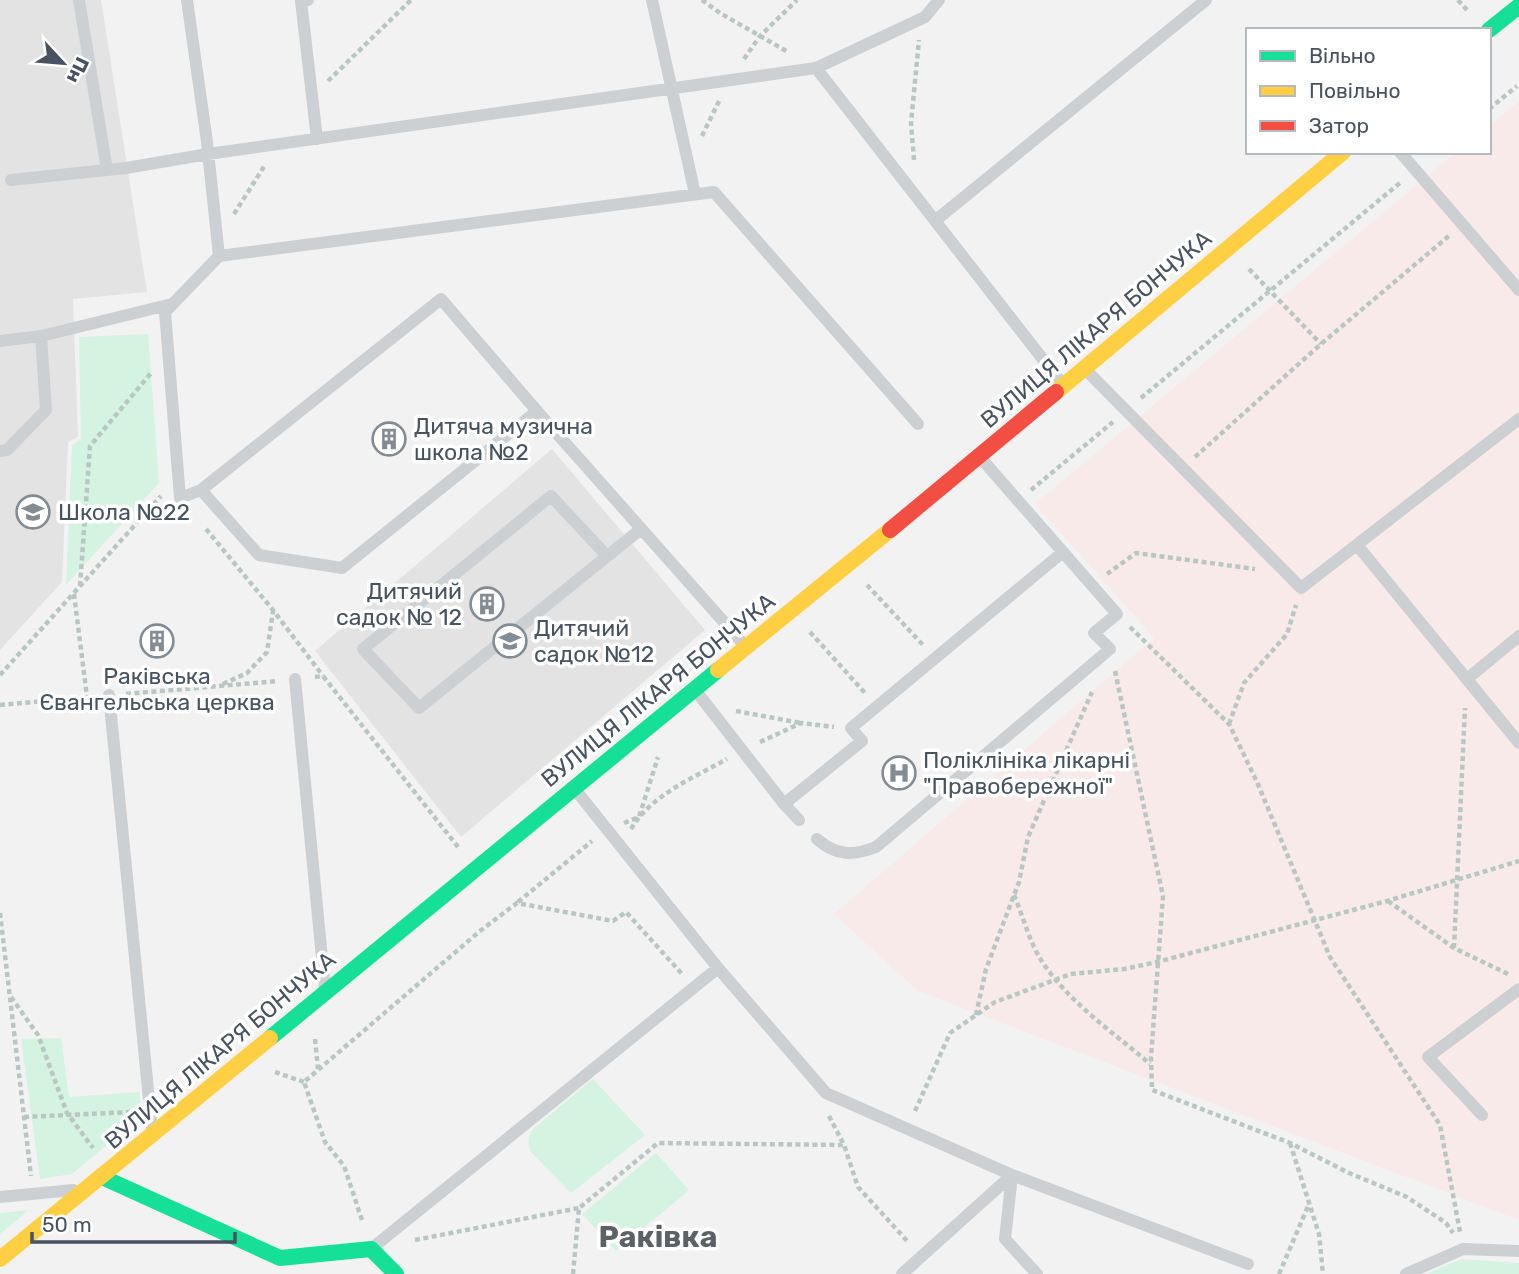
<svg xmlns="http://www.w3.org/2000/svg" width="1519" height="1274" viewBox="0 0 1519 1274" font-family="Rubik,sans-serif">
  <style>
    .education { fill: #e3e3e4 }
    .medical { fill: #f8eae9 }
    .green { fill: #d4f3e1 }
    .lines { fill: none; stroke-linecap: round; stroke-linejoin: round }
    .path { stroke: #b9c7c3; stroke-width: 4.5; stroke-dasharray: 5 3.5; stroke-linecap: butt }
    .lane { stroke: #cdd0d3; stroke-width: 12 }
    .fast { stroke: #16e098; stroke-width: 16 }
    .slow { stroke: #ffcf43; stroke-width: 16 }
    .jam { stroke: #f24e42; stroke-width: 16 }
    .labels { text-anchor: middle; dominant-baseline: central; stroke-width: 7; stroke-linejoin: round; paint-order: stroke }
    .street-label { font-size: 23px; fill: #475360; stroke: #fff }
    .poi-label { font-size: 23px; fill: #475360; stroke: #fff; text-anchor: start }
    .district-label { font-size: 30px; font-weight: bold; fill: #5c6166; stroke: #fff }
  </style>
  <rect width="100%" height="100%" fill="#f2f2f2"/>
  <!-- education -->
  <path class="education" d="M0 0H101L147 292 73 299 78 437 68 442 62 582 0 650Z
    M552 449 705 630 461 837 315 651Z"/>
  <!-- medical -->
  <path class="medical" d="M1519 102V1220L918 991 834 914 1154 638 1035 504 1456 152H1489V126Z"/>
  <!-- green -->
  <path class="green" d="M148 334 159 483 66 585 72 445 81 439 79 337Z
    M61 1038 69 1097 139 1092 142 1116 72 1174 40 1179 21 1039Z
    M593 1079 645 1135 571 1193 531 1152C527 1142 527 1137 534 1128Z
    M656 1153 689 1190 616 1251 582 1214Z
    M29 1210 0 1234V1213Z
    M1462 1259 1519 1263V1274H1426Z"/>
  <g class="lines">
    <!-- path -->
    <path class="path" d="M702 0 720 13 788 52
      M1458 0 1467 10
      M744 59 760 36 797 0
      M328 81 411 0
      M1489 109 1517 86
      M702 136 720 99
      M914 160 911 123 919 40
      M234 214 265 165
      M1249 269 1321 344
      M1141 398 1401 182
      M1195 457 1321 344 1450 235
      M1031 490 1113 422
      M206 529 273 610 323 676
      M1107 574 1136 553 1255 569
      M867 585 923 645
      M80 586 90 446 151 373
      M74 594 87 697
      M1130 627 1229 724 1257 782 1330 957 1440 1125 1460 1232
      M810 632 865 693
      M1115 671 1163 896 1151 1057 1152 1090 1290 1143 1349 1173 1407 1197 1446 1223 1453 1233
      M0 675 161 496
      M315 677 323 676 458 847
      M223 684 247 673 267 652 273 611
      M126 694 278 681
      M0 705 90 697
      M736 711 801 723
      M1229 724 1244 683 1287 634 1296 605
      M760 742 801 723 834 727
      M624 823 639 817 658 757
      M631 829C651 795 693 778 727 759
      M1014 895C1023 916 1029 941 1041 960 1068 1002 1113 1032 1150 1064
      M1388 901 1454 948 1508 974
      M518 902 592 841
      M0 913 31 1176
      M1454 948 1465 708
      M11 997 38 1035 67 1113 93 1148
      M976 1015 986 969 1019 882 1028 837 1092 692
      M315 1039 318 1069
      M275 1072 304 1082
      M915 1111 950 1033 995 1002 1071 974 1124 969 1157 962 1387 901 1519 861
      M829 1116 844 1145 858 1187 909 1243
      M24 1117 132 1112
      M1290 1143 1319 1234 1323 1274
      M362 1220 344 1166 325 1142 304 1082 480 931 517 903 613 921 626 912 683 975
      M415 1240 579 1208
      M573 1274 579 1208 658 1143 844 1145
      M1279 1274 1309 1204"/>
    <!-- lane -->
    <path class="lane" d="M79 0 107 170
      M187 0 207 142 219 256 165 312 180 498 201 490
      M308 0 301 1 317 139
      M652 0 695 194
      M816 68 1063 385
      M1400 152 1519 290
      M11 180 126 168 208 154 816 68 925 17 939 0
      M936 220 1206 0
      M219 256 714 192 918 424
      M441 299 537 411 342 568 259 555 201 490Z
      M0 341 41 336 172 304
      M1085 369 1301 588 1519 419
      M537 411 746 647
      M0 451 7 450 46 410 41 336
      M1357 545 1519 743
      M607 556 551 496 363 649 419 708 641 529
      M295 679 325 989
      M1467 679 1519 636
      M696 691 784 804
      M109 695 152 1130
      M574 788 718 968 826 1093 1012 1175 1005 1239 1037 1274
      M799 820 784 804 862 741 851 728 1063 552
      M817 839C836 856 853 856 876 847L1110 649 1094 633 1117 614 980 457
      M1482 1115 1428 1057 1519 989
      M0 1197 73 1190
      M371 1249 718 968
      M902 1274 1012 1175 1248 1264
      M1406 1274 1463 1249 1519 1251"/>
    <!-- fast -->
    <path class="fast" d="M1489 30 1519 6
      M270 1038 718 670
      M102 1177 280 1258 371 1249 396 1274"/>
    <!-- slow -->
    <path class="slow" d="M1056 392 1343 152
      M718 670 890 530
      M0 1259 270 1038"/>
    <!-- jam -->
    <path class="jam" d="M890 530 1056 392"/>
  </g>
  <!-- icons -->
  <defs>
    <symbol id="building-ring" viewBox="-11 -11 22 22"><circle r="9.5" fill="#fff" stroke="#838b93" stroke-width="1.5"/><path d="M-4-6H4V6H1V3H-1V6H-4ZM-2.5-4.3h1.7v1.8h-1.7ZM.8-4.3h1.7v1.8H.8ZM-2.5-1h1.7V.8h-1.7ZM.8-1h1.7V.8H.8Z" fill="#838b93"/></symbol>
    <symbol id="school-ring" viewBox="-11 -11 22 22"><circle r="9.5" fill="#fff" stroke="#838b93" stroke-width="1.5"/><path d="M0-5L7-2L0 1L-7-2ZM-4 1L0 2.5L4 1V4Q0 6-4 4Z" fill="#838b93"/></symbol>
    <symbol id="hospital-ring" viewBox="-11 -11 22 22"><circle r="9.5" fill="#fff" stroke="#838b93" stroke-width="1.5"/><path d="M-5-5h3v3.5h4V-5h3V5h-3V1.5h-4V5h-3Z" fill="#838b93"/></symbol>
  </defs>
  <g fill-rule="evenodd">
    <use href="#building-ring" x="370" y="420" width="38" height="38"/>
    <use href="#school-ring" x="14" y="493" width="38" height="38"/>
    <use href="#building-ring" x="468" y="585" width="38" height="38"/>
    <use href="#building-ring" x="138" y="622" width="38" height="38"/>
    <use href="#school-ring" x="491" y="622" width="38" height="38"/>
    <use href="#hospital-ring" x="880" y="754" width="38" height="38"/>
  </g>
  <g class="labels">
    <!-- street labels -->
    <g class="street-label">
      <text transform="translate(1096 329) rotate(-40)">ВУЛИЦЯ ЛІКАРЯ БОНЧУКА</text>
      <text transform="translate(658 690) rotate(-39)">ВУЛИЦЯ ЛІКАРЯ БОНЧУКА</text>
      <text transform="translate(220 1050) rotate(-40)">ВУЛИЦЯ ЛІКАРЯ БОНЧУКА</text>
    </g>
    <!-- poi labels -->
    <g class="poi-label">
      <text x="414" y="426">Дитяча музична<tspan x="414" dy="26">школа №2</tspan></text>
      <text x="58" y="512">Школа №22</text>
      <text x="462" y="591" text-anchor="end">Дитячий<tspan x="462" dy="26">садок № 12</tspan></text>
      <text x="534" y="628">Дитячий<tspan x="534" dy="26">садок №12</tspan></text>
      <text x="157" y="676" text-anchor="middle">Раківська<tspan x="157" dy="26">Євангельська церква</tspan></text>
      <text x="923" y="760">Поліклініка лікарні<tspan x="923" dy="26">"Правобережної"</tspan></text>
    </g>
    <!-- district labels -->
    <g class="district-label">
      <text x="658" y="1237">Раківка</text>
    </g>
  </g>
  <!-- legend -->
  <rect x="1246" y="28" width="245" height="126" fill="#ffffff" stroke="#b5babf" stroke-width="2"/>
  <rect x="1260" y="51" width="35" height="10" fill="#16e098" stroke="#b5babf" stroke-width="2"/>
  <text x="1309" y="63" font-size="21" fill="#475360">Вільно</text>
  <rect x="1260" y="86" width="35" height="10" fill="#ffcf43" stroke="#b5babf" stroke-width="2"/>
  <text x="1309" y="98" font-size="21" fill="#475360">Повільно</text>
  <rect x="1260" y="121" width="35" height="10" fill="#f24e42" stroke="#b5babf" stroke-width="2"/>
  <text x="1309" y="133" font-size="21" fill="#475360">Затор</text>
  <!-- north arrow -->
  <g transform="translate(63 63) rotate(116)" stroke="#ffffff" stroke-width="5" paint-order="stroke">
  <path d="M0-5L12 26L0 18L-12 26Z" fill="#475360"/>
  <text y="-10" font-size="19" font-weight="bold" text-anchor="middle" fill="#475360">Пн</text>
  </g>
  <!-- scale -->
  <path d="M32 1232v10h203v-10" fill="none" stroke="#475360" stroke-width="3.5"/>
  <text x="42" y="1232" font-size="21" fill="#475360" stroke="#ffffff" stroke-width="5" paint-order="stroke">50 m</text>
</svg>
